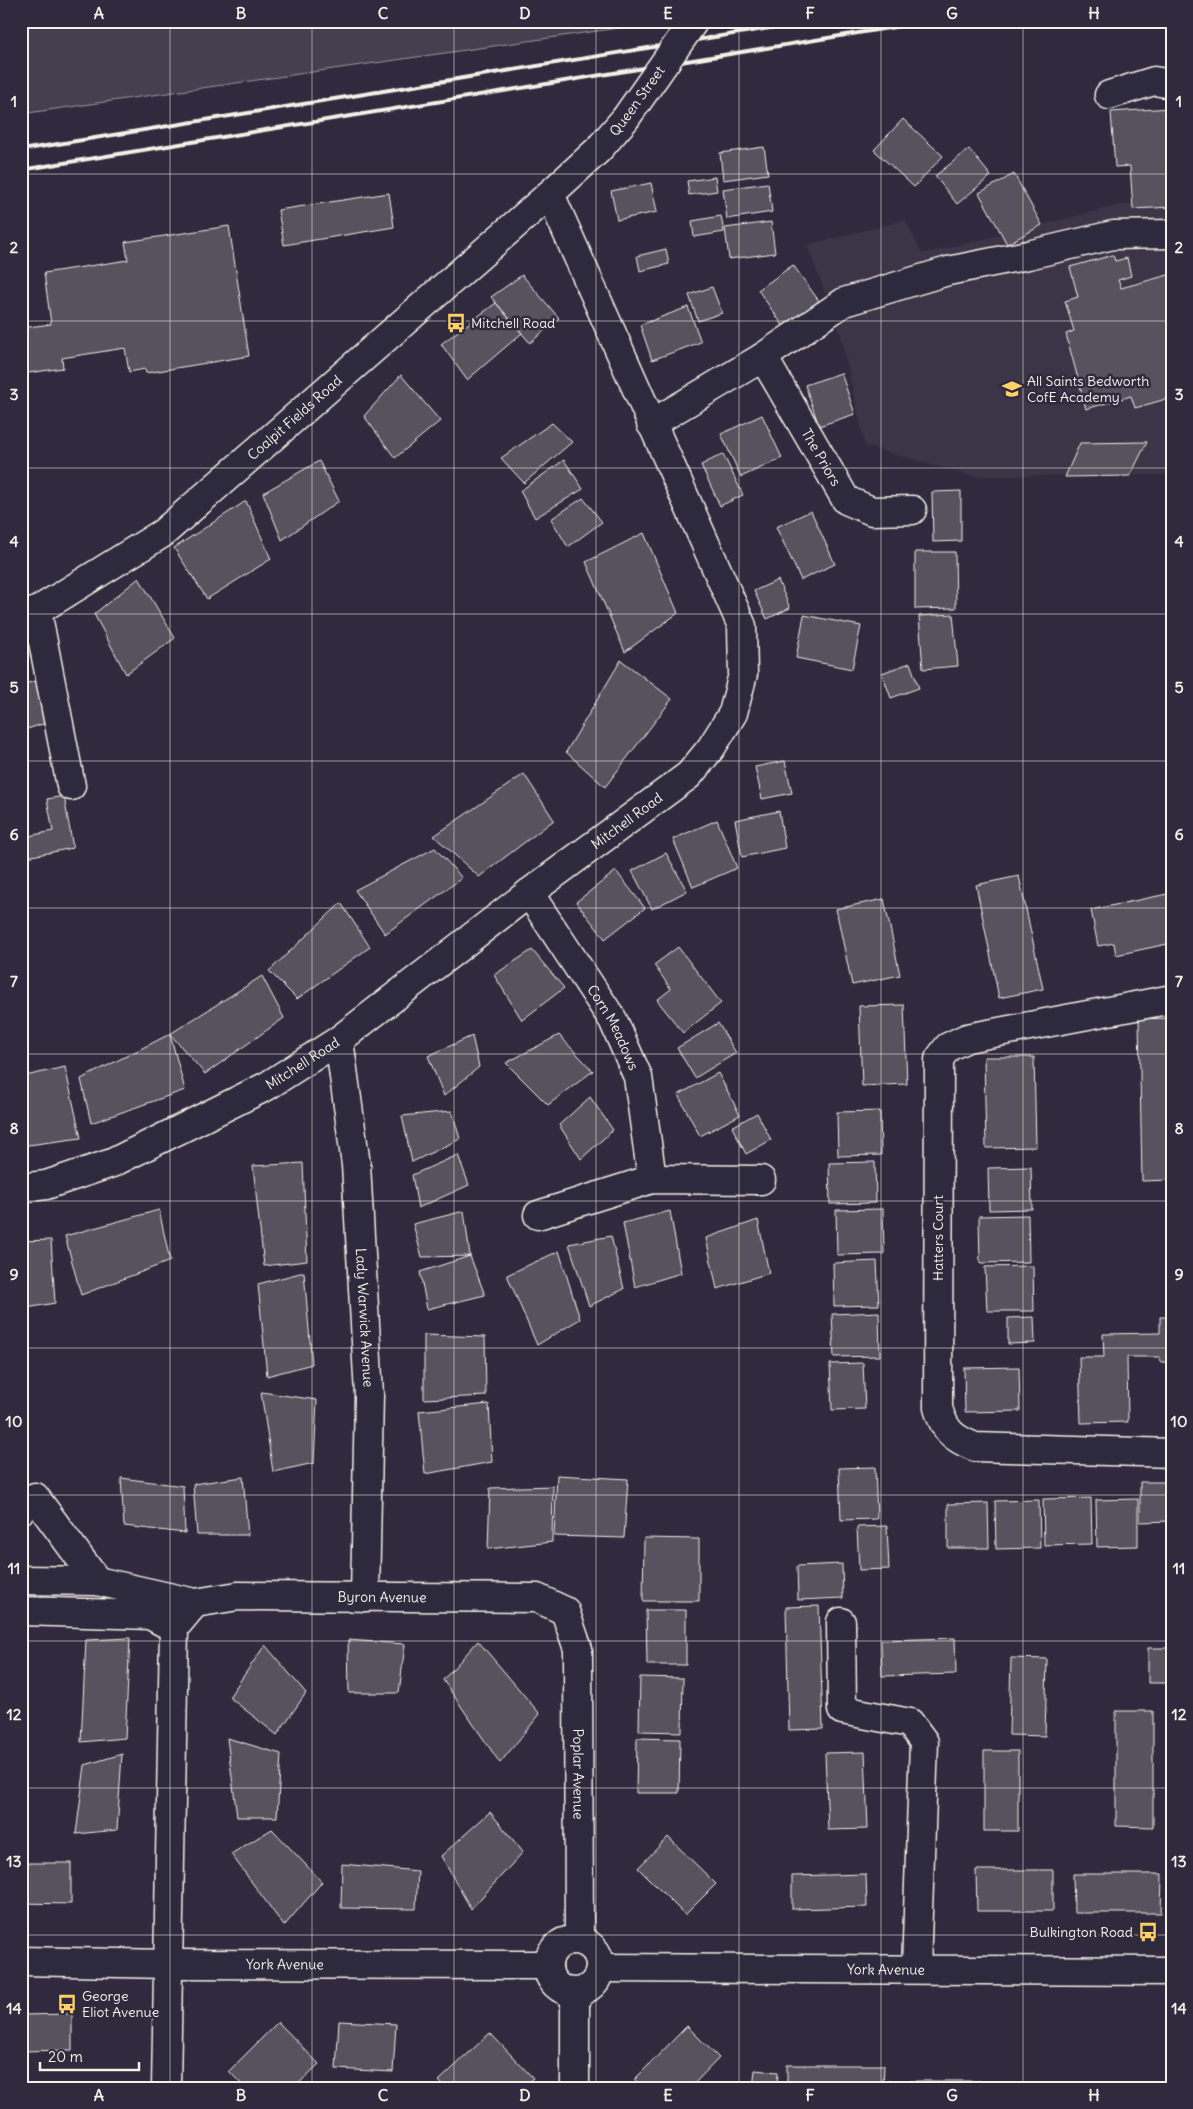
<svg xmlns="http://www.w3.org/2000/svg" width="1193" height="2109" viewBox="0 0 1193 2109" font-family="Delius,sans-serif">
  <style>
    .built { fill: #3b3647 }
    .green { fill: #454050; stroke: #9c989c }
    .building { fill: #56525f; stroke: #f4f1e8 }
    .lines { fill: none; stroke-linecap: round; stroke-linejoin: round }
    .minor-casing { stroke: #f4f1e8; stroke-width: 31 }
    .minor { stroke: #2f2a3d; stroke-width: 28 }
    .rail { stroke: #f4f1e8; stroke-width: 4 }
    .minor-bridge-casing { stroke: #f4f1e8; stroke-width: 31; stroke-linecap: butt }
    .minor-bridge { stroke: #2f2a3d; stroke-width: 28 }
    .grid { fill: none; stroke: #f4f1e8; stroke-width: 1; stroke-opacity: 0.55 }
    .labels { text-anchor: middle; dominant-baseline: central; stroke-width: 5; stroke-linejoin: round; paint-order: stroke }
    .street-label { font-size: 14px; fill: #f4f1e8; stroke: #2f2a3d }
    .poi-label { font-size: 14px; fill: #f4f1e8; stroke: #2f2a3d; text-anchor: start }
    .neatline { fill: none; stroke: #f4f1e8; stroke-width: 2 }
    .grid-label { font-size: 16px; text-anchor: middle; font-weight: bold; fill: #f4f1e8 }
  </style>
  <rect width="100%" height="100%" fill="#2f2a3d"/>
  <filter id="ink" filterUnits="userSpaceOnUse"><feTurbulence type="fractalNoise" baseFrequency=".02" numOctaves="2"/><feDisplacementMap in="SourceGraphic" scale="10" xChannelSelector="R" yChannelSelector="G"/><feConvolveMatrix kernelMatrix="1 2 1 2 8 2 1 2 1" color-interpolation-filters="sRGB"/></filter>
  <g filter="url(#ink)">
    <!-- built -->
    <path class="built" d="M1172 201V475L972 476 865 446 840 332 807 245 905 220 922 254 1121 205Z"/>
    <!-- green -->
    <path class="green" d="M21 21H667L21 114Z"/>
    <!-- building -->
    <path class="building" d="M1170 108 1172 161H1168L1169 174 1172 173V207L1133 209 1130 166 1115 167 1111 112Z
      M903 119 943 156 914 187 874 150Z
      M764 147 768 174 723 180 720 153Z
      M969 149 991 176 957 204 935 176Z
      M1014 174 1042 225 1007 244 979 193Z
      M715 177 717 191 689 195 687 181Z
      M651 183 657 212 617 220 611 191Z
      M768 183 772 212 727 219 723 189Z
      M389 193 394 227 284 245 278 210Z
      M721 216 724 232 694 237 692 221Z
      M771 222 775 253 729 259 725 228Z
      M229 226 249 356 146 373 145 369 129 372 125 348 62 358 63 368 21 374V328L51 324 44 273 128 260 125 242Z
      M666 249 669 264 640 271 637 256Z
      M1113 255 1115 261 1127 258 1131 276 1118 280 1121 288 1172 274V420L1166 399 1135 408 1131 396 1086 409 1066 334 1074 331 1065 301 1078 297 1070 267Z
      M793 265 819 301 784 327 758 290Z
      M522 275 559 318 530 343 491 297Z
      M712 287 722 313 698 321 689 295Z
      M496 303 522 333 467 380 441 344Z
      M688 307 701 342 652 360 640 325Z
      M841 373 855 414 819 426 805 385Z
      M401 375 440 421 395 458 364 416Z
      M762 415 782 458 741 477 721 434Z
      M552 423 572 442 524 483 501 458Z
      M1147 442 1130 476 1065 477 1080 443Z
      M723 454 743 495 720 506 701 465Z
      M564 460 583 489 535 518 520 491Z
      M319 461 339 501 282 540 263 493Z
      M961 491V541L933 542 932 492Z
      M583 498 602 522 568 547 551 519Z
      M246 501 271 559 207 599 174 548Z
      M811 511 835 564 801 580 776 527Z
      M644 533 678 613 625 652 586 562Z
      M915 552H955L956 608 915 609Z
      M139 578 175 638 126 674 94 614Z
      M778 580 790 608 767 619 754 591Z
      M953 614 958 666 923 669 919 616Z
      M804 615 861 626 852 669 796 658Z
      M621 660 672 699 605 787 566 752Z
      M910 663 919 688 891 698 882 673Z
      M50 677 58 719 21 731V685Z
      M785 761 792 793 762 799 755 767Z
      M524 774 554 820 479 877 434 836Z
      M64 796 73 848 27 857 24 837 53 831 47 799Z
      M779 811 785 848 742 857 735 820Z
      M717 820 737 868 693 887 673 839Z
      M435 848 462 878 385 934 355 890Z
      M666 853 687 891 652 909 632 871Z
      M616 871 645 908 605 939 576 902Z
      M1019 876 1043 989 999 998 976 885Z
      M1172 893V943L1116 955 1114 943 1098 946 1091 910Z
      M884 899 900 975 852 985 836 909Z
      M341 903 370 947 297 999 269 971Z
      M678 947 721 1003 683 1033 657 1000 671 989 654 965Z
      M532 950 564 988 522 1020 494 975Z
      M262 976 284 1018 205 1074 170 1034Z
      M904 1005 907 1084 862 1086 859 1006Z
      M1172 1018V1180L1142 1181 1139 1019Z
      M718 1023 736 1053 695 1078 677 1048Z
      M170 1034 185 1090 91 1123 81 1079Z
      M559 1035 593 1071 548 1105 506 1063Z
      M472 1036 479 1067 444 1096 428 1056Z
      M984 1057H1034L1036 1147 986 1148Z
      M65 1067 81 1138 21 1146V1077Z
      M718 1073 740 1115 700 1136 678 1095Z
      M590 1097 613 1130 581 1159 559 1125Z
      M452 1111 460 1139 412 1162 402 1116Z
      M880 1111 881 1155 838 1156 837 1112Z
      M757 1113 771 1140 746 1154 732 1127Z
      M458 1155 469 1185 418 1208 412 1175Z
      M875 1162 876 1203 830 1204 829 1163Z
      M303 1163 307 1261 264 1266 253 1166Z
      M1031 1167 1032 1209 989 1210 988 1168Z
      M883 1209 884 1254 837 1255 836 1210Z
      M159 1210 170 1261 81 1295 65 1236Z
      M464 1211 470 1256 422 1257 413 1224Z
      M670 1211 681 1273 635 1287 623 1223Z
      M1028 1215 1029 1262 980 1263 979 1216Z
      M758 1220 769 1273 717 1289 706 1238Z
      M611 1236 624 1289 589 1306 569 1244Z
      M51 1240 55 1303 21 1309V1241Z
      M559 1251 580 1319 537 1345 507 1275Z
      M470 1256 485 1295 427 1309 420 1272Z
      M877 1261 879 1305 834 1306 833 1263Z
      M1033 1266 1034 1311H987L985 1267Z
      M304 1272 312 1364 267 1376 258 1284Z
      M879 1312 880 1356 834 1357 832 1314Z
      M1034 1317 1035 1343 1008 1344V1318Z
      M1160 1317H1172V1362H1161L1160 1357H1127L1128 1422 1081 1423 1079 1357H1104L1103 1334 1160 1333Z
      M424 1335 485 1337 486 1396 424 1399Z
      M863 1363 865 1409 832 1410 830 1364Z
      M1019 1367 1020 1411 965 1412 964 1368Z
      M261 1392 317 1400 314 1463 273 1472Z
      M489 1404 492 1462 425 1474 419 1411Z
      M875 1467 877 1519 841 1520 839 1468Z
      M557 1475 628 1479 624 1538 554 1536Z
      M243 1477 248 1535H197L193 1484Z
      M121 1478 183 1486 185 1533 124 1526Z
      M1140 1482H1172V1521L1140 1522Z
      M553 1486 552 1542 488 1549 490 1488Z
      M1091 1498 1092 1544 1044 1545 1043 1499Z
      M1138 1499V1546L1097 1547 1096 1500Z
      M1039 1500 1040 1548 996 1549 995 1501Z
      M988 1503 989 1548H948V1504Z
      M887 1526 889 1569 859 1570 857 1527Z
      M644 1538 699 1539V1601H643Z
      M842 1564 843 1598 798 1600 797 1566Z
      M819 1606 823 1729 789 1730 786 1607Z
      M646 1610H686V1665H647Z
      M130 1638 125 1738 81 1742 86 1640Z
      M955 1638 956 1674 882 1676 881 1640Z
      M348 1640 405 1644 399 1693H349Z
      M478 1641 540 1714 500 1763 443 1680Z
      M265 1645 306 1693 277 1735 229 1697Z
      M1148 1648H1172V1683H1148Z
      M1011 1658 1047 1659 1045 1736 1009 1735Z
      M640 1677 683 1678 682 1732 639 1731Z
      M1116 1711H1153V1827L1116 1826Z
      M227 1738 281 1754 277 1817H237Z
      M637 1738 680 1739 679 1793H636Z
      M984 1751H1018V1831H984Z
      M865 1752 868 1829 828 1830 825 1753Z
      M122 1754 117 1830 76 1834 85 1765Z
      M490 1812 523 1852 471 1909 441 1856Z
      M272 1829 322 1882 284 1926 231 1854Z
      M668 1837 716 1884 685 1915 638 1868Z
      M21 1863H71V1904L21 1903Z
      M342 1864 418 1871 416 1909 341 1908Z
      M976 1870H1053V1911H977Z
      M866 1874 867 1907 792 1909V1876Z
      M1073 1874H1162L1161 1913H1074Z
      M72 2014V2050L21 2051V2015Z
      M339 2021 396 2024 393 2072 336 2069Z
      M278 2022 319 2064 294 2088H245L229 2071Z
      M687 2026 719 2058 690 2088H642L634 2080Z
      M490 2033 533 2078 523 2088H446L439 2081Z
      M787 2065H884L883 2088H787Z
      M755 2070 778 2072 777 2088H753Z
      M889 2081H981V2088H889Z"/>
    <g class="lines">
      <defs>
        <g id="minor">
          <path d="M1109 95 1154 81 1172 84"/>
          <path id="s1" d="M763 357 846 500 872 511 912 510"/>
          <path d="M651 424 763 357 844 302 948 271 1028 255 1113 235 1172 234"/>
          <path d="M37 611 71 786"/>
          <path id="s2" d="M21 616 37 611 163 533 550 194 598 150 625 119"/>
          <path id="s3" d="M529 893 613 1020 638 1077 652 1179"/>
          <path d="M1172 999 967 1038 948 1047 939 1059 938 1408C945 1432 953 1438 975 1447L1172 1453"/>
          <path id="s4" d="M339 1040 356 1165 369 1395 365 1597"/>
          <path id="s5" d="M21 1188 46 1185 112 1163 267 1086 339 1040 529 893 689 775 711 748 733 713 743 674 742 626 550 194"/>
          <path d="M538 1215 652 1179 761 1180"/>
          <path d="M21 1510 35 1497 97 1581"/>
          <path id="s6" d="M21 1580 97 1581 195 1603 238 1596 537 1598 565 1611 578 1649 579 1939"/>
          <path d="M21 1611 150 1615 174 1628"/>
          <path d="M841 1622 842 1710 910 1723 924 1742 916 1969"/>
          <circle cx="574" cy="1966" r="26"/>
          <path id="s7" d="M21 1961 167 1964 548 1965"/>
          <path id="s8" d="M601 1968 1172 1971"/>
          <path d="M166 2088 174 1628 195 1603"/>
          <path d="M575 2088V1993"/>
        </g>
      </defs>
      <!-- minor casing -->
      <use href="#minor" class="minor-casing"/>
      <!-- minor -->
      <use href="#minor" class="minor"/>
      <!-- rail -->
      <path class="rail" d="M21 150 813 21
        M21 170 931 21"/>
      <defs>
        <path id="minor-bridge" d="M625 119 694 21"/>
      </defs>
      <!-- minor-bridge casing -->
      <use href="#minor-bridge" class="minor-bridge-casing"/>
      <!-- minor-bridge -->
      <use href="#minor-bridge" class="minor-bridge"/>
    </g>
  </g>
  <!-- grid -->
  <path class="grid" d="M170 21V2088M312 21V2088M454 21V2088M596 21V2088M739 21V2088M881 21V2088M1023 21V2088M21 174H1172M21 321H1172M21 468H1172M21 614H1172M21 761H1172M21 908H1172M21 1054H1172M21 1201H1172M21 1348H1172M21 1495H1172M21 1641H1172M21 1788H1172M21 1935H1172"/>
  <!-- icons -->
  <defs>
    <symbol id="bus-bare" viewBox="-9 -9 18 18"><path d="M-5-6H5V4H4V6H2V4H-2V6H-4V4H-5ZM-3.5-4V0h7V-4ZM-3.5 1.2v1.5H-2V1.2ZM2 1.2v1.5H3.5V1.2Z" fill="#ffd166" stroke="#2f2a3d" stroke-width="2.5" paint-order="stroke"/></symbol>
    <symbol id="school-bare" viewBox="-9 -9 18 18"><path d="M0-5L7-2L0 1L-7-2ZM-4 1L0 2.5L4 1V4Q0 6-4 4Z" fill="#ffd166" stroke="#2f2a3d" stroke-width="2.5" paint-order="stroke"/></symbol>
  </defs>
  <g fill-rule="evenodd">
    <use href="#bus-bare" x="442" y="309" width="28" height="28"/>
    <use href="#school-bare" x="998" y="375" width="28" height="28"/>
    <use href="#bus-bare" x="1134" y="1918" width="28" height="28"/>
    <use href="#bus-bare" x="53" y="1990" width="28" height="28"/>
  </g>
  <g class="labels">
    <!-- street labels -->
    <g class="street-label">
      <text transform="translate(637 101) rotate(-54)">Queen Street</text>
      <text stroke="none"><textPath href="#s2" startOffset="340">Coalpit Fields Road</textPath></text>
      <text stroke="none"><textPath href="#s1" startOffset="116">The Priors</textPath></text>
      <text stroke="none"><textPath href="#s5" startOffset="715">Mitchell Road</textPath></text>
      <text stroke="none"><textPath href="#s3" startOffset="159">Corn Meadows</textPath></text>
      <text stroke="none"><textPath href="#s5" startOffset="310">Mitchell Road</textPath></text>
      <text transform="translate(938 1238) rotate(-90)">Hatters Court</text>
      <text stroke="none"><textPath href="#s4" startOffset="279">Lady Warwick Avenue</textPath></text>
      <text stroke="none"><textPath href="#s6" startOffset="364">Byron Avenue</textPath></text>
      <text stroke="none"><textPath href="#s6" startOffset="715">Poplar Avenue</textPath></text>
      <text stroke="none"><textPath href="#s7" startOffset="264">York Avenue</textPath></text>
      <text stroke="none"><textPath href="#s8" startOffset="285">York Avenue</textPath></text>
    </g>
    <!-- poi labels -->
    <g class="poi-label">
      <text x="471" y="323">Mitchell Road</text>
      <text x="1027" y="381">All Saints Bedworth<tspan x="1027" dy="16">CofE Academy</tspan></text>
      <text x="1133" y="1932" text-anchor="end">Bulkington Road</text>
      <text x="82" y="1996">George<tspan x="82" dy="16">Eliot Avenue</tspan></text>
    </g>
  </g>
  <!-- margin -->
  <rect width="1193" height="2109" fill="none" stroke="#2f2a3d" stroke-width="55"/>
  <!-- scale -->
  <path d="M40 2062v8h99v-8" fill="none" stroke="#f4f1e8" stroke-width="2.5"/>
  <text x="48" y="2062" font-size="15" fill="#f4f1e8" stroke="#2f2a3d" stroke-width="4" paint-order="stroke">20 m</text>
  <rect x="28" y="28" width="1138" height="2054" class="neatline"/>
  <g class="grid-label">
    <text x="99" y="19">A</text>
    <text x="241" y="19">B</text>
    <text x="383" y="19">C</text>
    <text x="525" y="19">D</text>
    <text x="668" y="19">E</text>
    <text x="810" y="19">F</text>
    <text x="952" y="19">G</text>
    <text x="1094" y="19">H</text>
    <text x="14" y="107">1</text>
    <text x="1179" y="107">1</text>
    <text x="14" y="253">2</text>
    <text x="1179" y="253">2</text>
    <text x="14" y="400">3</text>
    <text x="1179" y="400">3</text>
    <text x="14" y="547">4</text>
    <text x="1179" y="547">4</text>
    <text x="14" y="693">5</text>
    <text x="1179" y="693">5</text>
    <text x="14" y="840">6</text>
    <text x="1179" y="840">6</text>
    <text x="14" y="987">7</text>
    <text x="1179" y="987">7</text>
    <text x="14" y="1134">8</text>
    <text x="1179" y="1134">8</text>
    <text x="14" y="1280">9</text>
    <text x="1179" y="1280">9</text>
    <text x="14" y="1427">10</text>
    <text x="1179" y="1427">10</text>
    <text x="14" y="1574">11</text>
    <text x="1179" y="1574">11</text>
    <text x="14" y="1720">12</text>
    <text x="1179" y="1720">12</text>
    <text x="14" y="1867">13</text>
    <text x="1179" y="1867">13</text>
    <text x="14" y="2014">14</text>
    <text x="1179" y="2014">14</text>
    <text x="99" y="2101">A</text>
    <text x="241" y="2101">B</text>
    <text x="383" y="2101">C</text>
    <text x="525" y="2101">D</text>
    <text x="668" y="2101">E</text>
    <text x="810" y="2101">F</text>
    <text x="952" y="2101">G</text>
    <text x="1094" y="2101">H</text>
  </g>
</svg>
